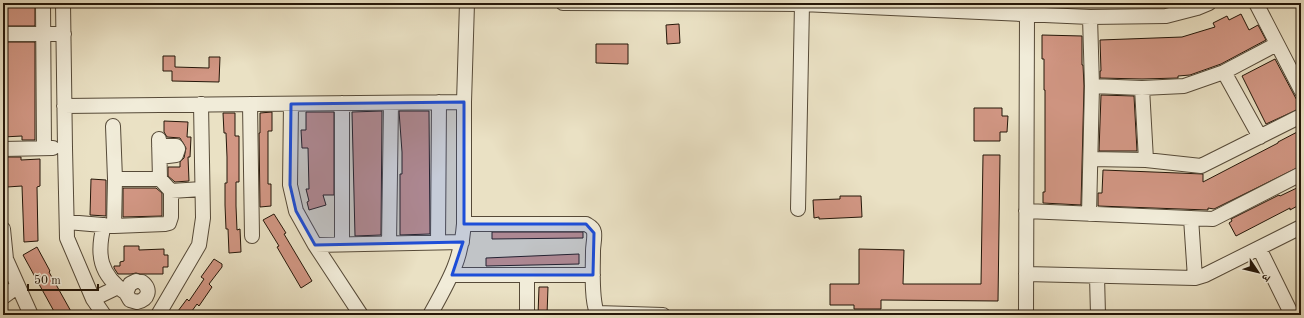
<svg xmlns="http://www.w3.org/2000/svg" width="1304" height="318" viewBox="0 0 1304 318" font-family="'Old Standard TT','Noto Serif Devanagari',serif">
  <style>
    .building { fill: #d19683; stroke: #251709 }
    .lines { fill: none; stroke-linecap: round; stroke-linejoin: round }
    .minor-casing { stroke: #564a38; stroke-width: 16 }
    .minor { stroke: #f1ecd9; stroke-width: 14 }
    .marked { fill: #1d4ed8; fill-opacity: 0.2; stroke: #1d4ed8; stroke-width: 3; stroke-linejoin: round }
  </style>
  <rect width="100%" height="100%" fill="#eae1c4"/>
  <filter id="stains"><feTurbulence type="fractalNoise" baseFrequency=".005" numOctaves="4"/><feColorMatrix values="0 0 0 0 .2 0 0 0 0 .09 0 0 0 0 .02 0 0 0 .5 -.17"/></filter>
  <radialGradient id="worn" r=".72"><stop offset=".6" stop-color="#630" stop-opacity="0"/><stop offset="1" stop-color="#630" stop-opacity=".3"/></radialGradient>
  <!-- building -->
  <path class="building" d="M3 3H35V26H3Z
    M1241 14 1249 30 1258 25 1266 40 1221 64 1190 75 1178 76V78L1142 79 1100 78V71H1101L1100 40 1182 37 1215 27 1213 23 1227 16 1229 20Z
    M679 24 680 43 667 44 666 25Z
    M1042 35 1082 36V65H1083L1084 86 1081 205 1043 203V192H1045V90H1044V59H1042Z
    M3 42H35V140H22V136L3 137Z
    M596 44H628V64L596 63Z
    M163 56H175V67L209 68V57H220L219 82 172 81V71H163Z
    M1275 59 1301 108 1266 124 1242 76Z
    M1101 95 1134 96 1137 151H1099Z
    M974 108H1002V116H1008L1007 132H1000V141H974Z
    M382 111 381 235 355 236 352 112Z
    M399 111H429L430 234 400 235V174H402V152Z
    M272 112V131H268V184H271V206L260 207 259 133H260V113Z
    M306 112H334V195H323L326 205 309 210 307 202 309 201 306 189H309L308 148H302L301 130H306Z
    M223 113H235V136H239V182H236V206L237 230 240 229 241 252 229 253 228 229H226L225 205V183H227V157L226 133H224Z
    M164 121 188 122 187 137H191L190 157H188L189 181 175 182 168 176V167H180V162L184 158 186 148 180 138 167 137 164 132Z
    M1301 130V166L1214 209 1208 208V210L1098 206V193H1102L1103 170 1203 174V182L1278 143V142Z
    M983 155H1000L998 301 881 300V309H854V305H830V284H859V249L904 250 903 284H981Z
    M6 157H21V160L40 159V186L37 187 38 241 24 242 22 186 7 187Z
    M91 179 106 180V216L90 215Z
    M1300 184H1301V204L1290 210V208L1236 236 1229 223 1232 221 1231 219 1279 195 1280 196 1301 186Z
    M123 188H156L162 193V216L123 217Z
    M840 196H861L862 217 819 219V217L814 218 813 200 840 199Z
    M274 214 286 233 284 234 312 281 301 288 277 247 279 246 263 220Z
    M492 232H583V238L492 239Z
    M124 246H139V250L164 249V255H168V267H163V274H140L136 273 131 274H118L114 268V266H120V262L124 261Z
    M37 247 50 271 49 272 73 315H56L23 255Z
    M579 254V264L486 266V258Z
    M214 259 222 264V267L209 284 212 287 199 306 197 304 189 315H175L187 299 189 301 204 279 201 277Z
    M539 287H548L547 315H538Z"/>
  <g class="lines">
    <defs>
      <path id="minor" d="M43 3 44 148
        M63 3 65 148 67 238 93 299 104 315
        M563 3 802 4 1090 17 1166 16 1197 8 1209 3
        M1256 3 1301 90
        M3 34H64
        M1224 72 1260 137
        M1092 86 1142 88 1184 86 1224 72 1277 44
        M1142 88 1146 160
        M250 104 252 236
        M291 104 290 185 296 211 315 245 361 315
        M64 106 464 102
        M113 126 115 179 114 226
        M159 146H176L178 149 176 155 160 157
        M3 149 53 148
        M1091 159 1146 160 1201 166 1301 116
        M115 179H160
        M171 191 202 189
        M798 209 802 4
        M1026 211 1213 219 1301 174
        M1089 214 1092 86 1090 17
        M1191 218 1195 278
        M67 222 114 226 165 224 169 223 171 217V191L160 179 159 139
        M464 224H586C589 226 593 227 594 232 595 238 593 245 593 251 593 268 591 298 597 313L663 315
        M104 225C96 255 100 275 126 293
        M3 229 6 259 31 315
        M438 242 439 102
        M389 243 391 103
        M342 244V103
        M315 245 462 242
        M1259 248 1292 315
        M1026 274 1195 278 1205 275 1301 227
        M452 275H593
        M1097 276 1098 315
        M136 281 130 284 126 293 130 300 137 302C148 300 152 289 142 282
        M3 297 18 286
        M93 299 118 287
        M158 315 199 245 203 218 201 104
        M430 315C448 282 461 262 464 224V102L467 3
        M527 315V275
        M1026 315 1027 13"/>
    </defs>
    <!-- minor casing -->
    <use href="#minor" class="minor-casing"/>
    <!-- minor -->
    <use href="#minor" class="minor"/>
  </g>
  <!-- marked area -->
  <path class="marked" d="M464 102V224H586L594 233 593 275H452L463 242 315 245 296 211 290 185 291 104Z"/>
  <!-- margin -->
  <rect width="1304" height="318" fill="none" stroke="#eae1c4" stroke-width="16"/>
  <rect x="4" y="4" width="1296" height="310" fill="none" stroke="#251709" stroke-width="2"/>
  <rect x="8" y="8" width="1288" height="302" fill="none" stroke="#251709"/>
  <!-- north arrow -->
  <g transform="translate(1258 272) rotate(125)" stroke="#f1ecd9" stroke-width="3" paint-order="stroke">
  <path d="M0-3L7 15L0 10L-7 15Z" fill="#251709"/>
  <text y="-6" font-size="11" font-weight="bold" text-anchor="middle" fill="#251709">उ</text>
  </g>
  <!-- scale -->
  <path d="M28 284v6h70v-6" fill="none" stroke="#251709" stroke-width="2"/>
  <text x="34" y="284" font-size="12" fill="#251709" stroke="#f1ecd9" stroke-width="3" paint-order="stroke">50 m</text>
  <rect width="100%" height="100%" filter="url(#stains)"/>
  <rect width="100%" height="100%" fill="url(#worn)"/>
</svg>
